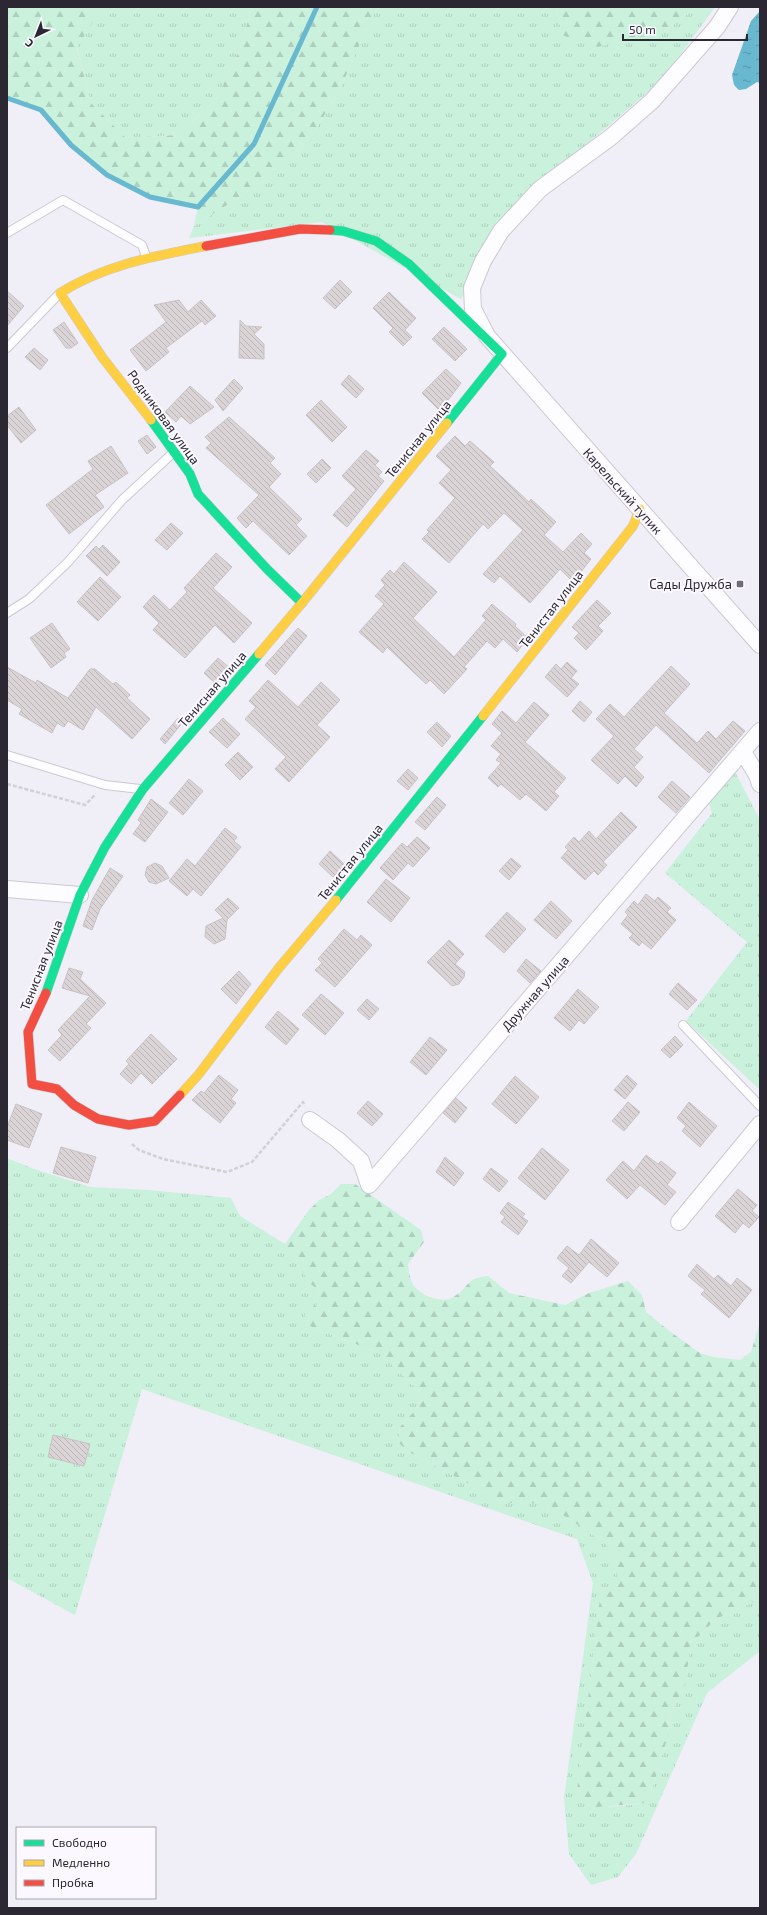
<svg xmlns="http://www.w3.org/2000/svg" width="767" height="1915" viewBox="0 0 767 1915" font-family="'Exo 2',sans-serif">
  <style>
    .grass { fill: url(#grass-tufts) }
    .forest { fill: url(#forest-firs) }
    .water { fill: url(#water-ripples) }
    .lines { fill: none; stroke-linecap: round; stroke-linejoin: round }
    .stream { stroke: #68b8d0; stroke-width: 5 }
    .building { fill: url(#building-back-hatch); stroke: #c8c2c4 }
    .lane-casing { stroke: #ccc9d2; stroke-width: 10 }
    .street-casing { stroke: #ccc9d2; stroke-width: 18 }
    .fast-casing { stroke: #ccc9d2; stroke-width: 10 }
    .slow-casing { stroke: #ccc9d2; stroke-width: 10 }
    .jam-casing { stroke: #ccc9d2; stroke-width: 10 }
    .path { stroke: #d1d0d4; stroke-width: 2.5; stroke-dasharray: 4 2; stroke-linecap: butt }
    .lane { stroke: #fdfcfe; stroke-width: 8 }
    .street { stroke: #fdfcfe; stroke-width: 16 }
    .fast { stroke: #16e098; stroke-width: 9 }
    .slow { stroke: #ffcf43; stroke-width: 9 }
    .jam { stroke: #f24e42; stroke-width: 9 }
    .poi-dot { fill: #706d78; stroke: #fbf9ff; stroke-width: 1.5 }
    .labels { text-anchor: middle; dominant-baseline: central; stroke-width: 4; stroke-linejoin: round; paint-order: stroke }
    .street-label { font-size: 13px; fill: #2b2833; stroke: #fbf9ff }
    .poi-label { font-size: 13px; fill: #2b2833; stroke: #fbf9ff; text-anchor: end }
  </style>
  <defs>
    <pattern id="grass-tufts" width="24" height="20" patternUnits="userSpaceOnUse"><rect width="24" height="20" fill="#c9f1dc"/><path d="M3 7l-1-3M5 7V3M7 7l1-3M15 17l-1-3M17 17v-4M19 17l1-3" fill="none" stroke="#adcfbd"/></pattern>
    <pattern id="forest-firs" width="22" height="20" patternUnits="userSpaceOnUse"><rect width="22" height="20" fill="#c9f1dc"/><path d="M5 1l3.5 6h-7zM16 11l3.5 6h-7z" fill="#adcfbd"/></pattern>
    <pattern id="water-ripples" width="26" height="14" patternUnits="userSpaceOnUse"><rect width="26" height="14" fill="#68b8d0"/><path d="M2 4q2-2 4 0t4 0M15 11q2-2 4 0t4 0" fill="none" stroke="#5696a9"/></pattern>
    <pattern id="building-back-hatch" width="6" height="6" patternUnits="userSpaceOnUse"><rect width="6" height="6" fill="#dbd4d6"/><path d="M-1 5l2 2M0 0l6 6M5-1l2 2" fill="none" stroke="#bcb6b8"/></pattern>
  </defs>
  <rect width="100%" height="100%" fill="#f0eef7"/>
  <!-- grass -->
  <path class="grass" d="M102 7H252L240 49 217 98 178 135 126 138 91 103 77 47Z
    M376 7H556L562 35 669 28 697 7H715L662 80 522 199 467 287 461 299 322 222 189 238 194 226 279 172 315 131 341 87Z
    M734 770 760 820V1090L686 1021 747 942 665 873 712 813 708 800Z
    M7 1158 34 1169 90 1187 149 1190 231 1198 240 1216 285 1244 309 1283 320 1291 317 1305 305 1324 381 1354 420 1392 418 1407 400 1427 398 1442 407 1451 505 1503H545L606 1544 613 1555 620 1583 600 1599 577 1790 583 1803C605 1810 626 1805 648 1803L667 1739 671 1713 686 1683 690 1645 716 1619 758 1600 760 1601V1651L707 1693 636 1854 618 1877 591 1885 569 1854 564 1798 593 1583 577 1539 142 1389 75 1615 7 1578Z"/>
  <!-- forest -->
  <path class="forest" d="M7 7H102L77 48 91 103 126 138 178 135 217 98 240 49 252 7H376L341 87 315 131 279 172 194 226 198 207 150 197 107 175 71 145 41 110 7 98Z
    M556 7H697L669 28 598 47 562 35Z
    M341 1184H355L421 1230 424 1242 408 1264C409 1273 410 1284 418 1290 427 1298 445 1304 455 1296 471 1285 466 1278 488 1276L509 1293 565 1305 589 1293 628 1281 642 1295 646 1312 668 1330 700 1353 713 1357 740 1360 751 1352 760 1322V1601L758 1600 716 1619 690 1645 686 1683 671 1713 667 1739 648 1803 597 1807 583 1803 577 1790 600 1598 619 1583 613 1555 606 1544 545 1503H505L407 1451 398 1442 400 1427 418 1407 420 1392 381 1354 305 1324V1310L317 1305 320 1291 309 1283 285 1244 309 1210 319 1200 331 1194Z"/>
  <!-- water -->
  <path class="water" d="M760 11V83L757 82 746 89 739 90 734 85 732 75 751 21Z"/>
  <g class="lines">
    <!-- stream -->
    <path class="stream" d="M7 98 41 110 71 145 107 175 150 197 198 207 254 144 317 7"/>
  </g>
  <!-- building -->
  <path class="building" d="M340 280 352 292 335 309 323 298Z
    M7 291 24 306 7 326Z
    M389 292 416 318 405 330 412 337 403 346 389 332 393 328 373 308Z
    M179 300 188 312 201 300 216 316 205 325 202 321 166 348 169 352 146 371 130 350 166 322 154 305Z
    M240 320 246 326 262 327 254 334 264 344V359L239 358Z
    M64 322 78 343 71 348H66L53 330Z
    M444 327 467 349 455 361 432 339Z
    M34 348 48 360 40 370 25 357Z
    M446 369 461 383 440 411 422 393Z
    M349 375 364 389 356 398 341 384Z
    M234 379 243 388 223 411 215 400Z
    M190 386 214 407 190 424 181 416 176 422 165 412Z
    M321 400 347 427 332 442 306 415Z
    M19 407 36 430 21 443 7 425V416Z
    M229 417 275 458 270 463 281 474 269 487 302 519 296 525 307 536 289 555 253 521 246 528 237 518 259 495 206 448 211 443 205 437Z
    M147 435 156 447 147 454 138 441Z
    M455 436 465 446 470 441 494 462 490 466 529 502 531 499 556 522 544 535 563 552 581 533 592 544 584 553 591 559 573 582 560 569 530 603 500 576 494 583 483 574 523 530 504 513 488 529 483 524 449 563 422 539 429 532 427 530 455 498 439 483 451 470 436 456Z
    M111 446 128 473 95 495 104 507 69 534 46 505 93 469 88 461Z
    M366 450 379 461 375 465 382 472 378 476 384 481 347 527 333 515 356 489 342 476Z
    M322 459 331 468 316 483 307 474Z
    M171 523 183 533 167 550 155 540Z
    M103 545 120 562 107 576 86 556 96 546 99 549Z
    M216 553 232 567 213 588 252 623 234 643 215 625 185 658 153 630 159 623 143 607 154 595 170 610 187 592 184 588Z
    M404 562 437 592 413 618 454 657 486 620 482 616 492 604 516 624 515 626 528 638 517 652 503 639 495 648 487 641 464 667 467 669 444 694 430 680 426 684 387 647 383 653 359 632 384 604 375 596 385 585 381 580 390 570 394 574Z
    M100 577 121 597 98 621 77 602Z
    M597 600 611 613 598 626 603 631 586 650 574 638 579 633 572 627Z
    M52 623 70 649 64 653 66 657 51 668 30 638Z
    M298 628 307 636 275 675 265 665Z
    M218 658 230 668 216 684 204 673Z
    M567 662 577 671 571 678 579 684 567 697 545 677 556 664 561 669Z
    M671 666 690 684 664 713 697 743 708 731 716 739 733 721 745 731 709 773 656 725 634 749 643 757 634 767 644 777 636 787 625 776 618 784 591 760 614 736 596 719 610 704 624 717Z
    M7 667 36 683 37 680 68 698 90 669H95L113 684 116 682 130 695 127 698 150 719 132 739 96 707 83 730 68 721 64 727 57 723 52 733 19 714 22 709 7 700Z
    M268 680 298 707 321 682 340 700 317 725 330 737 289 782 275 769 286 757 245 719 256 707 249 701Z
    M580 701 592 712 584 722 572 711Z
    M534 702 549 715 525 742 566 778 554 792 559 796 546 811 526 794 520 800 501 784 498 787 488 778 501 763 496 760 501 754 491 746 502 733 492 724 502 711 516 723Z
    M178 718 183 722 165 744 160 739Z
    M223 718 240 734 227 748 209 732Z
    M437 722 451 736 442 747 427 732Z
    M238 752 253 767 240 780 225 765Z
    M408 769 418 778 408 790 397 781Z
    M189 779 203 791 183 815 169 803Z
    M672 781 690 797 676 813 658 797Z
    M437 797 446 805 425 830 415 822Z
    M151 799 168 812 145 842 133 834 141 823 138 820Z
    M621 812 637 827 603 862 607 865 598 875 594 871 585 880 561 858 568 850 565 847 574 837 579 842 589 831 596 839Z
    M225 828 237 837 234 841 241 847 201 896 193 889 187 896 169 881 187 859 195 866Z
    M417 837 430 848 413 867 408 863 393 880 380 868 402 843 407 847Z
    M330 851 345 865 333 877 319 864Z
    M511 858 521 866 509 880 499 871Z
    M155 863 162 866 169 878 156 884 149 882 145 875 147 867Z
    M110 868 123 876 100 909 92 930 83 926 92 900Z
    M386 879 410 898 391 922 367 902Z
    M646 894 655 901 658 897 671 908 667 912 676 920 651 949 642 942 639 946 629 938 633 934 621 924 628 915 625 912 634 901 638 905Z
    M228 898 239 908 227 920 225 939 214 944 205 937 206 926 223 918 215 910Z
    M551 901 572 921 556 939 534 920Z
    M507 912 526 929 504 953 485 936Z
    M344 929 357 940 361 935 372 945 335 987 315 970 322 963 318 959Z
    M449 940 464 954 455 964 465 972 464 977 459 984 452 986 427 962Z
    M526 959 541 971 530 983 517 971Z
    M69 968 83 972 80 979 106 1003 86 1024 91 1028 60 1061 48 1050 62 1035 58 1030 90 996 62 988Z
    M239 971 251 984 236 1004 221 989Z
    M678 983 697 1000 687 1010 669 994Z
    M578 989 599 1007 584 1024 579 1020 570 1031 554 1018Z
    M321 994 344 1013 325 1035 302 1015Z
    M367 999 379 1009 369 1020 357 1010Z
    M278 1011 299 1029 286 1045 265 1027Z
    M151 1034 177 1059 152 1084 141 1073 131 1084 120 1074 129 1064 126 1061Z
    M675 1036 683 1045 670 1058 661 1050Z
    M430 1037 447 1050 426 1075 410 1062Z
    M219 1075 238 1090 231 1099 236 1103 220 1123 192 1100 201 1091 204 1093Z
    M627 1075 637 1084 625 1099 614 1090Z
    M515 1076 539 1097 516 1124 492 1104Z
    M456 1098 467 1108 455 1123 443 1113Z
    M368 1101 383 1114 372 1126 357 1113Z
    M628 1102 640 1112 624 1131 612 1121Z
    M689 1102 717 1126 700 1147 682 1131 686 1126 677 1118Z
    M16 1104 42 1114 29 1148 7 1140V1127Z
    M61 1147 96 1157 88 1183 53 1173Z
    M542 1148 569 1170 545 1200 518 1178Z
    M646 1155 658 1164 661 1161 676 1173 667 1185 676 1192 665 1205 640 1185 627 1199 606 1180 623 1161 634 1171Z
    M445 1157 464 1173 454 1186 436 1172Z
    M491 1168 508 1181 499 1192 483 1179Z
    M738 1189 757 1205 752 1211 759 1217 749 1228 743 1223 735 1233 715 1216Z
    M508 1202 525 1214 522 1217 528 1221 518 1235 501 1222 505 1217 500 1213Z
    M591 1239 619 1263 607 1277 589 1262 571 1283 562 1276 569 1268 557 1258 567 1246 579 1255Z
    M697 1264 714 1279 718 1275 731 1286 737 1278 752 1290 729 1318 701 1294 705 1290 688 1276Z
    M53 1435 90 1444 84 1466 48 1457Z"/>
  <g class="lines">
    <defs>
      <path id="lane" d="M7 233 63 200 142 245 146 256
        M7 348 59 294
        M7 613 29 599 48 581 68 562 122 500 174 452
        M7 755 105 785 140 789
        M683 1025 760 1106"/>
      <path id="street" d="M730 7 717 27 652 101 611 137 540 189 501 231 483 261 472 288 473 309 487 336 760 645
        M743 752 757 775 760 784
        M7 889 80 895
        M310 1120 338 1140 361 1161 369 1185 760 731
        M679 1222 760 1124"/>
      <path id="fast" d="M330 230 343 231 376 241 409 264 502 354 447 423
        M151 420 190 474 198 494 267 569 302 603
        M336 900 483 716
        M46 993 80 895 105 847 143 789 259 654"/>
      <path id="slow" d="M151 420 102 357 60 293C104 265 155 256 206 246
        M259 654 302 603 447 423
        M483 716 633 526 640 509
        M180 1095 199 1074 278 969 336 900"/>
      <path id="jam" d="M206 246 300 229 330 230
        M46 993 28 1032 32 1084 57 1089 74 1105 98 1119 129 1125 155 1121 180 1095"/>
    </defs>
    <!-- lane casing -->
    <use href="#lane" class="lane-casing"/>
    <!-- street casing -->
    <use href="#street" class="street-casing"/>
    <!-- fast casing -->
    <use href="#fast" class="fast-casing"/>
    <!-- slow casing -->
    <use href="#slow" class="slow-casing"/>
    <!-- jam casing -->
    <use href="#jam" class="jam-casing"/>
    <!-- path -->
    <path class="path" d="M7 784 85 805 96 794
      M132 1144 139 1150 163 1159 227 1172 252 1162 303 1102 305 1106"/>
    <!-- lane -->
    <use href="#lane" class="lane"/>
    <!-- street -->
    <use href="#street" class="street"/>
    <!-- fast -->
    <use href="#fast" class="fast"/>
    <!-- slow -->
    <use href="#slow" class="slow"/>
    <!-- jam -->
    <use href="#jam" class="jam"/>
  </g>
  <!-- markers -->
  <rect class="poi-dot" x="736" y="580" width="8" height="8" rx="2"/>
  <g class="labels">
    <!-- street labels -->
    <g class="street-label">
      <text transform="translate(164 417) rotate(54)">Родниковая улица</text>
      <text transform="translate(418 439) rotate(-51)">Тенисная улица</text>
      <text transform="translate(623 491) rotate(48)">Карельский тупик</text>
      <text transform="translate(551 609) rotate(-52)">Тенистая улица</text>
      <text transform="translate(212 689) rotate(-49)">Тенисная улица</text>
      <text transform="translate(350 862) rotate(-51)">Тенистая улица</text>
      <text transform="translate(41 965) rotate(-69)">Тенисная улица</text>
      <text transform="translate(535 993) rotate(-49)">Дружная улица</text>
    </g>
    <!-- poi labels -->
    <g class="poi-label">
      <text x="732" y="584">Сады Дружба</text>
    </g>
  </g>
  <!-- border -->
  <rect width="767" height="1915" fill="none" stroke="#2b2833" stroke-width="16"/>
  <!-- legend -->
  <rect x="16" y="1827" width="140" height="72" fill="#fbf9ff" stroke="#a8a5ad"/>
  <rect x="24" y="1840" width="20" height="6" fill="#16e098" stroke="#a8a5ad"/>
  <text x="52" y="1847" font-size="12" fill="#2b2833">Свободно</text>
  <rect x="24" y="1860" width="20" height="6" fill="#ffcf43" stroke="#a8a5ad"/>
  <text x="52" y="1867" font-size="12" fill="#2b2833">Медленно</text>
  <rect x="24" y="1880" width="20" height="6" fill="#f24e42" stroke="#a8a5ad"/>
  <text x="52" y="1887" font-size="12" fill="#2b2833">Пробка</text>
  <!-- north arrow -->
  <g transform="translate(36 36) rotate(223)" stroke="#fbf9ff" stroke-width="3" paint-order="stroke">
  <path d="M0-3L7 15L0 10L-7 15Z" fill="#2b2833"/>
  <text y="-6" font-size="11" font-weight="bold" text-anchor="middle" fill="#2b2833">С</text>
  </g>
  <!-- scale -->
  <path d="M623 34v6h124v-6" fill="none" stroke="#2b2833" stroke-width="2"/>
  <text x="629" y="34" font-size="12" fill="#2b2833" stroke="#fbf9ff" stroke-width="3" paint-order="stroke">50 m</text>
</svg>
